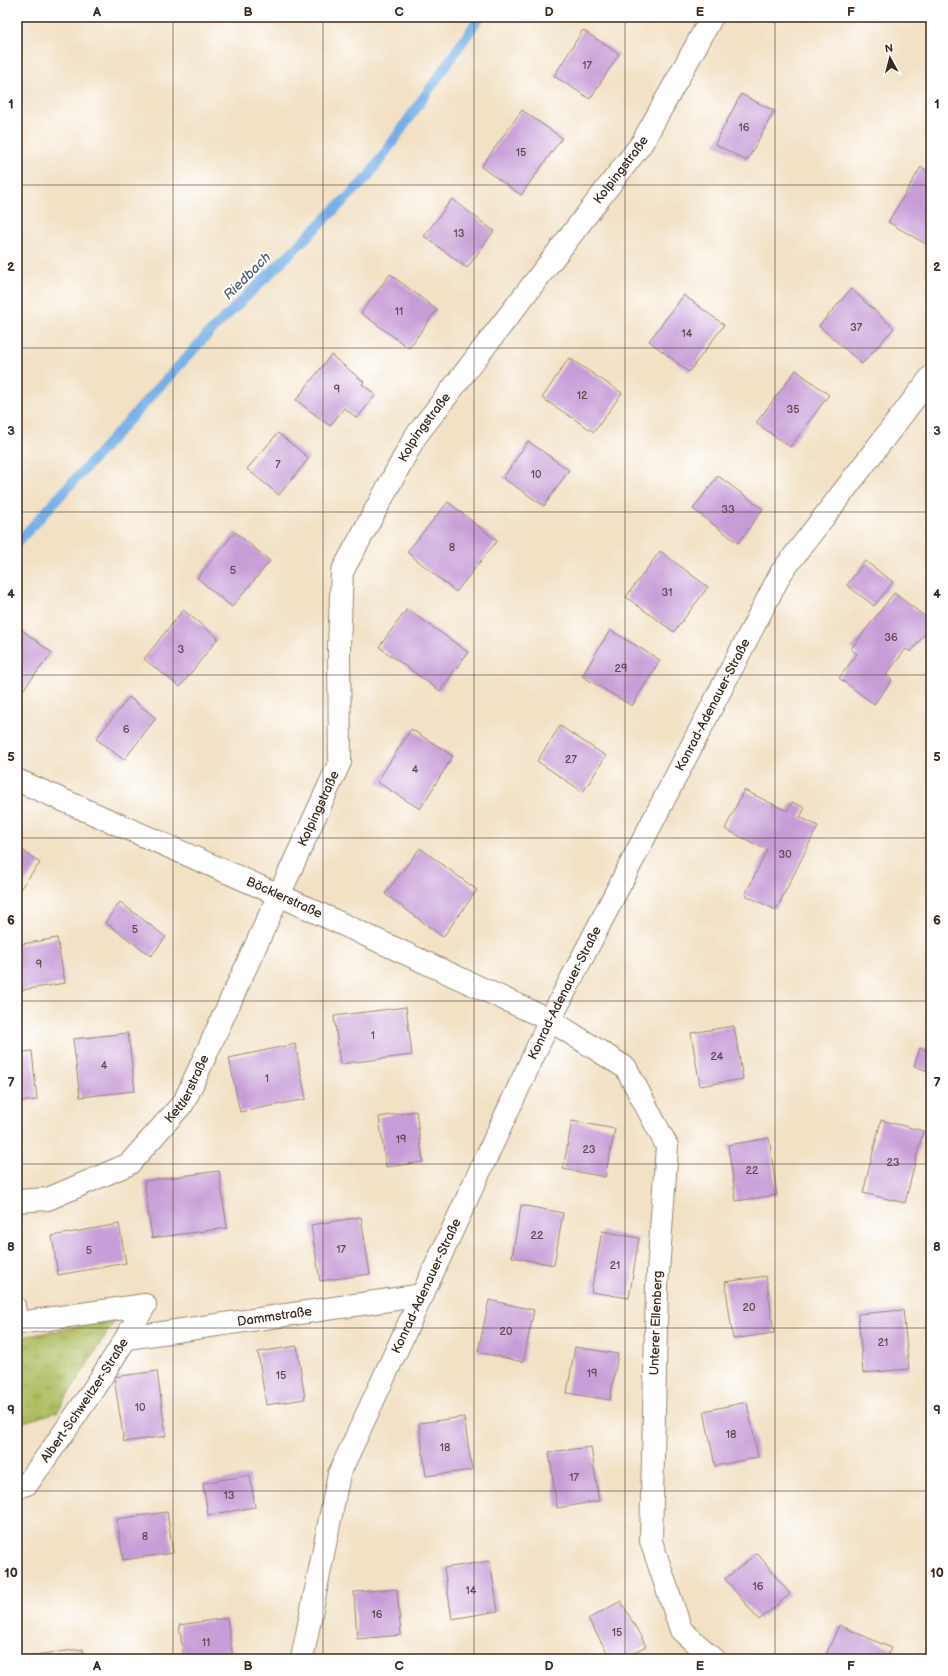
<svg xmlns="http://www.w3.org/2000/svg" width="948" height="1676" viewBox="0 0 948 1676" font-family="'Balsamiq Sans',sans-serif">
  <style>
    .grass { fill: url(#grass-tufts); stroke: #74733e }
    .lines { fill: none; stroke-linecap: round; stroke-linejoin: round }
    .stream { stroke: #76afe6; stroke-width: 10 }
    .building { fill: #c79dd7 }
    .lane-casing { stroke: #968672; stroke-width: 18 }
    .street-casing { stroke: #968672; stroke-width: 24 }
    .lane { stroke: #fff; stroke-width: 16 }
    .street { stroke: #fff; stroke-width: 22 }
    .grid { fill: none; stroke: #3b2a1e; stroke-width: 1; stroke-opacity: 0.55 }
    .labels { text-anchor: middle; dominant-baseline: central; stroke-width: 4; stroke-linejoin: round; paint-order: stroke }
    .number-label { font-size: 11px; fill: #5e474c }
    .street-label { font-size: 13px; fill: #3b2a1e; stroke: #fff }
    .water-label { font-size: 14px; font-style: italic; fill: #535f6e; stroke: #fff }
    .neatline { fill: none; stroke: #3b2a1e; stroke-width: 1.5 }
    .grid-label { font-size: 13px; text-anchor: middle; font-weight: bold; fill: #3b2a1e }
  </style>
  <defs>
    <pattern id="grass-tufts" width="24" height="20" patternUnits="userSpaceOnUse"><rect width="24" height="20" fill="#adbc5e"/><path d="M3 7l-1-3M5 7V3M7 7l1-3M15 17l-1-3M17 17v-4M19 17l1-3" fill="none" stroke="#8e994d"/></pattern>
  </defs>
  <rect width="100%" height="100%" fill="#fff"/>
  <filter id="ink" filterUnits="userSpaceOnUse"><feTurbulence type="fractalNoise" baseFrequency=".025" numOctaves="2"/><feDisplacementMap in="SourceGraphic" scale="8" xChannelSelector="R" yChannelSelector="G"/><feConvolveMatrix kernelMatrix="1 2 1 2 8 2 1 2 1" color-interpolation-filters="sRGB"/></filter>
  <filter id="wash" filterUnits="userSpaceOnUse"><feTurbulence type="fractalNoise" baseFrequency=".012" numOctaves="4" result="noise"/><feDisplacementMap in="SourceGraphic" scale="16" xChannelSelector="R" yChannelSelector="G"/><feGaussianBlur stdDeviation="0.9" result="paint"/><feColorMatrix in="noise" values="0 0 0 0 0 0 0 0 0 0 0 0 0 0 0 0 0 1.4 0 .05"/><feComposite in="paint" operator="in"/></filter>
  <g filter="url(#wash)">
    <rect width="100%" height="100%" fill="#f2e1c5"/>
    <!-- grass -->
    <path class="grass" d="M115 1320 57 1412 17 1424V1338Z"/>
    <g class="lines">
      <!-- stream -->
      <path class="stream" d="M17 543 206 336 368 177 480 17"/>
    </g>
    <g id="blocks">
      <!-- building -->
      <path class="building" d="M583 30 619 54 590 99 554 76Z
        M741 94 774 111 747 161 715 144Z
        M522 110 562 138 521 195 481 167Z
        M921 167 931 173V247L888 222Z
        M452 199 494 231 467 268 424 236Z
        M390 274 437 310 409 348 361 313Z
        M851 289 894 328 862 364 819 326Z
        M684 295 724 325 689 372 649 341Z
        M331 355 364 382 362 384 376 395 357 418 344 408 330 426 296 400Z
        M569 358 622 393 594 432 542 398Z
        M796 370 829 395 790 447 756 423Z
        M278 433 309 458 279 495 247 469Z
        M528 441 569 470 544 506 503 478Z
        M718 476 763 509 738 543 693 509Z
        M448 502 497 541 456 592 407 552Z
        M235 532 270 561 232 607 197 578Z
        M660 551 708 587 674 632 626 597Z
        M865 561 893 582 874 606 847 585Z
        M894 593 931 621V626L911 652 906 649 886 675 892 680 874 704 839 678 857 654 851 649Z
        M407 609 468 652 440 691 379 647Z
        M183 610 218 638 180 687 144 659Z
        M22 630 52 653 18 696 17 636Z
        M610 630 660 660 632 706 582 676Z
        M129 697 156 718 124 760 96 739Z
        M560 726 606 756 583 792 537 761Z
        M411 729 453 756 420 809 377 782Z
        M744 790 787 811 792 802 805 808 800 817 818 826 776 910 745 895 767 850 725 829Z
        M17 846 40 863 20 889 17 887Z
        M420 848 477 890 443 937 385 894Z
        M120 902 166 937 151 956 105 922Z
        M57 938 65 983 17 991V945Z
        M406 1007 412 1055 340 1064 334 1016Z
        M734 1026 743 1079 700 1086 691 1033Z
        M128 1033 135 1091 80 1097 73 1039Z
        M931 1038V1072L914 1066 920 1048 927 1050Z
        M295 1044 306 1099 240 1112 229 1058Z
        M32 1051 37 1100 17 1102V1053Z
        M416 1111 423 1162 386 1167 379 1117Z
        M881 1120 923 1131 905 1203 863 1193Z
        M572 1121 615 1129 605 1177 563 1169Z
        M769 1138 777 1195 736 1201 728 1145Z
        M219 1171 227 1228 152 1238 144 1181Z
        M521 1205 563 1213 554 1265 512 1257Z
        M361 1217 370 1274 320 1281 311 1225Z
        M119 1224 126 1263 58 1275 52 1236Z
        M602 1231 639 1238 629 1298 591 1292Z
        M766 1276 774 1333 733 1339 725 1282Z
        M489 1300 534 1310 523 1362 478 1352Z
        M903 1310 909 1369 863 1373 858 1314Z
        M297 1346 305 1399 266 1405 258 1352Z
        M575 1347 618 1354 610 1400 567 1393Z
        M157 1371 166 1436 124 1442 114 1377Z
        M747 1402 758 1457 715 1466 704 1411Z
        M464 1417 472 1470 426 1476 419 1423Z
        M591 1447 599 1501 557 1508 549 1452Z
        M250 1475 255 1507 208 1515 203 1483Z
        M167 1512 173 1553 123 1560 117 1519Z
        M757 1553 790 1594 759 1620 725 1579Z
        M490 1561 498 1611 452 1619 444 1568Z
        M397 1589 401 1635 357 1639 354 1592Z
        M621 1601 646 1646 622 1659H611L588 1619Z
        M227 1618 233 1659H184L179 1625Z
        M839 1625 891 1648 886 1659H829L825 1657Z
        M83 1649 85 1659H17V1657Z"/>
    </g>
  </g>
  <g filter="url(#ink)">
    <use href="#blocks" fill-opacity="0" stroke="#968672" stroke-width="1"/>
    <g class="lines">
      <defs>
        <path id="lane" d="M17 1305 19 1323 17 1324"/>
        <g id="street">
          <path id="s1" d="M17 780 279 895 550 1020 626 1068 667 1146 657 1286 651 1541 681 1630 713 1659"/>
          <path id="s2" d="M17 1201 48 1199 129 1164 184 1102 340 762 339 646 342 572 415 437 642 143 712 17"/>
          <path d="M19 1323 145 1305"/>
          <path id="s3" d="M127 1338 423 1295"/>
          <path id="s4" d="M17 1487 27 1484C69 1426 110 1368 145 1305"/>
          <path id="s5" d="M302 1659 339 1474 550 1020 781 573 931 377"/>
        </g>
      </defs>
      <!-- lane casing -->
      <use href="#lane" class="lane-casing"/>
      <!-- street casing -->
      <use href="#street" class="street-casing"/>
      <!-- lane -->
      <use href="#lane" class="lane"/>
      <!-- street -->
      <use href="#street" class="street"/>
    </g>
  </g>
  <!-- grid -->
  <path class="grid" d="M173 17V1659M323 17V1659M474 17V1659M625 17V1659M775 17V1659M17 185H931M17 348H931M17 512H931M17 675H931M17 838H931M17 1001H931M17 1164H931M17 1328H931M17 1491H931"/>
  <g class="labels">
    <!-- number labels -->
    <g class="number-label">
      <text x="587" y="65">17</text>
      <text x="744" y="127">16</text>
      <text x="521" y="152">15</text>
      <text x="459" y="233">13</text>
      <text x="399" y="311">11</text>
      <text x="856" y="327">37</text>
      <text x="687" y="333">14</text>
      <text x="337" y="389">9</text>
      <text x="582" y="395">12</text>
      <text x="793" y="409">35</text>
      <text x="278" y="464">7</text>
      <text x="536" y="474">10</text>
      <text x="728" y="509">33</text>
      <text x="452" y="547">8</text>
      <text x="233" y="570">5</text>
      <text x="667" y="592">31</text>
      <text x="891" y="637">36</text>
      <text x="181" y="649">3</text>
      <text x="621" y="668">29</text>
      <text x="126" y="729">6</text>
      <text x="571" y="759">27</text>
      <text x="415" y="769">4</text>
      <text x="785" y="854">30</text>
      <text x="135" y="929">5</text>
      <text x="39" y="964">9</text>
      <text x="373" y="1035">1</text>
      <text x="717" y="1056">24</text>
      <text x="104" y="1065">4</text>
      <text x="267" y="1078">1</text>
      <text x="401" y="1139">19</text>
      <text x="589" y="1149">23</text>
      <text x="893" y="1162">23</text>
      <text x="752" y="1170">22</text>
      <text x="537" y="1235">22</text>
      <text x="341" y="1249">17</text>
      <text x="89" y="1250">5</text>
      <text x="615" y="1265">21</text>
      <text x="749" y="1307">20</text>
      <text x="506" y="1331">20</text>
      <text x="883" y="1342">21</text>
      <text x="592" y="1373">19</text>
      <text x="281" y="1375">15</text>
      <text x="140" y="1407">10</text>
      <text x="731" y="1434">18</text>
      <text x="445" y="1447">18</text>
      <text x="574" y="1477">17</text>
      <text x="229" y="1495">13</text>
      <text x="145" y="1536">8</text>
      <text x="758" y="1586">16</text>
      <text x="471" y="1590">14</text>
      <text x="377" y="1614">16</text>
      <text x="617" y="1632">15</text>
      <text x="206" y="1642">11</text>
    </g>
    <!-- street labels -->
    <g class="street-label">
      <text stroke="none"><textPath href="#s2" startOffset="1257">Kolpingstraße</textPath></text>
      <text stroke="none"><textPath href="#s2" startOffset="933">Kolpingstraße</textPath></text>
      <text stroke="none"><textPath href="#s5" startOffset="1044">Konrad-Adenauer-Straße</textPath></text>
      <text stroke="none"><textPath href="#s2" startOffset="525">Kolpingstraße</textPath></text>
      <text stroke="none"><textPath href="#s1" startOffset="292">Böcklerstraße</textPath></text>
      <text stroke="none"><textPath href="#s5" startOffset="720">Konrad-Adenauer-Straße</textPath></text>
      <text stroke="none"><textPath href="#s2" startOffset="215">Kettlerstraße</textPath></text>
      <text stroke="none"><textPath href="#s5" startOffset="396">Konrad-Adenauer-Straße</textPath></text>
      <text stroke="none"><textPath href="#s3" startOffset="149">Dammstraße</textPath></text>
      <text transform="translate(656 1323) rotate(-88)">Unterer Ellenberg</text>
      <text stroke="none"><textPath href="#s4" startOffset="112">Albert-Schweitzer-Straße</textPath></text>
    </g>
    <!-- water labels -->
    <g class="water-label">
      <text transform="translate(247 276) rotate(-45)">Riedbach</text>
    </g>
  </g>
  <!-- margin -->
  <rect width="948" height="1676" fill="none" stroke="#fff" stroke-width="44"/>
  <!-- north arrow -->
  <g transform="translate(890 58) rotate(353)" stroke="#ffffff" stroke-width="3" paint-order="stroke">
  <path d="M0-3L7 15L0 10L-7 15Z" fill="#3b2a1e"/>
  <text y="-6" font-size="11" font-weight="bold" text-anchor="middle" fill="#3b2a1e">N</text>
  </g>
  <rect x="22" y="22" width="904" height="1632" class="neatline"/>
  <g class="grid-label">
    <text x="97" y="16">A</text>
    <text x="248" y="16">B</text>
    <text x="399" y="16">C</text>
    <text x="549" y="16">D</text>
    <text x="700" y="16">E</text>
    <text x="851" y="16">F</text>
    <text x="11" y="108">1</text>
    <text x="937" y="108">1</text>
    <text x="11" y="271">2</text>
    <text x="937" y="271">2</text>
    <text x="11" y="435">3</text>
    <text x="937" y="435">3</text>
    <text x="11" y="598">4</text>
    <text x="937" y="598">4</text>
    <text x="11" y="761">5</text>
    <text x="937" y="761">5</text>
    <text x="11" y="924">6</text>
    <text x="937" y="924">6</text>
    <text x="11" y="1087">7</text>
    <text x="937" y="1087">7</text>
    <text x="11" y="1251">8</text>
    <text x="937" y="1251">8</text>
    <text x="11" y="1414">9</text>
    <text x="937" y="1414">9</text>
    <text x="11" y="1577">10</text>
    <text x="937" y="1577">10</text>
    <text x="97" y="1670">A</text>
    <text x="248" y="1670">B</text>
    <text x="399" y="1670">C</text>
    <text x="549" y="1670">D</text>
    <text x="700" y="1670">E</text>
    <text x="851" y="1670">F</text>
  </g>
</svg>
